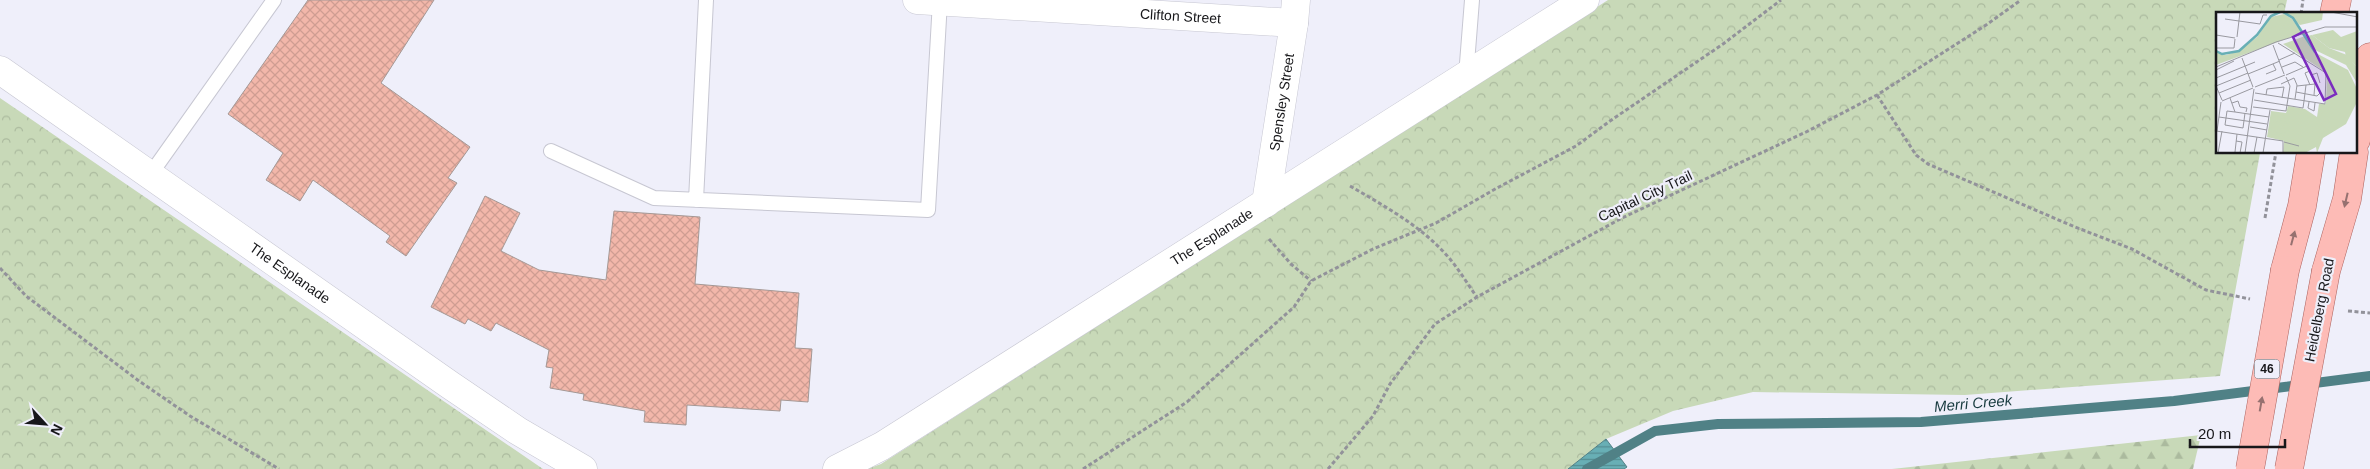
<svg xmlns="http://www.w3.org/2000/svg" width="2370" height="469" viewBox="0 0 2370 469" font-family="Arial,sans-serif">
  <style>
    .forest { fill: url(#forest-firs) }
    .park { fill: url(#park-crowns) }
    .water { fill: url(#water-rules); stroke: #508186 }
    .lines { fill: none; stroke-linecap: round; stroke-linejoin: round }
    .stream { stroke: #508186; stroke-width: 10 }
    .building { fill: url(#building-cross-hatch); stroke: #a49895 }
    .service-casing { stroke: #c7c7d2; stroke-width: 16 }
    .minor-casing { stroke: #c7c7d2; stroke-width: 29 }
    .primary-casing { stroke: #ac6460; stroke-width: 29 }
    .path { stroke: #92929a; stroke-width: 3; stroke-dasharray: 4 2.5; stroke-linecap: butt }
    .service { stroke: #fff; stroke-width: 14 }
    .minor { stroke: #fff; stroke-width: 28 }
    .primary { stroke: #fdbbb6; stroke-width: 28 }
    .primary-bridge-casing { stroke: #ac6460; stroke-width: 29; stroke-linecap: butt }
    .primary-bridge { stroke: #fdbbb6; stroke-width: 28 }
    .oneway { fill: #967170 }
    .labels { text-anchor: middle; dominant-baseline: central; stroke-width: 4.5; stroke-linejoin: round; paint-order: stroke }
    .shield { fill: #efeffa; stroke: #58585d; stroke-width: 1 }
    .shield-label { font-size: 12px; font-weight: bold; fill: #17171a }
    .street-label { font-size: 14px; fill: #17171a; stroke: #efeffa }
    .water-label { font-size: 15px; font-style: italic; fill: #193c40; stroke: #efeffa }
    .inset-river { fill: none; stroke: #68afb5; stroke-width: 2.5 }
    .inset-road { fill: none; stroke: #9999a0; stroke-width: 1 }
    .view { fill: #7b2cbf; fill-opacity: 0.15; stroke: #7b2cbf; stroke-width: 2.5 }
    .inset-edge { fill: none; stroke: #17171a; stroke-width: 2.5 }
  </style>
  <defs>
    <pattern id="forest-firs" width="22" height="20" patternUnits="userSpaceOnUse" patternTransform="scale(1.25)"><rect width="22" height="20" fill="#c8d9b8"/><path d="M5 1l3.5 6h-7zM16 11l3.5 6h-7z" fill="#abba9e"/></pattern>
    <pattern id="park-crowns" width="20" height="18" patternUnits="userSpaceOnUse" patternTransform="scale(1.25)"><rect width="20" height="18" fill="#c8d9b8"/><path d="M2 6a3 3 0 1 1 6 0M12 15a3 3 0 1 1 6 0" fill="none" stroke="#abba9e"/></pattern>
    <pattern id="water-rules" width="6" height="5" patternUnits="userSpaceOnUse" patternTransform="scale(1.25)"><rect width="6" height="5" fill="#68afb5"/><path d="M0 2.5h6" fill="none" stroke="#558d92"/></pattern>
    <pattern id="building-cross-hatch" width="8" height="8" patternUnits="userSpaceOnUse" patternTransform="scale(1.25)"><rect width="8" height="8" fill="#f2b7aa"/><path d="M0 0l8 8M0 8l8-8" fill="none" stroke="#cf9d92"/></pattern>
  </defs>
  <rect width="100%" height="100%" fill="#efeffa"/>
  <!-- forest -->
  <path class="forest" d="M2201 435 2193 469H1892Z"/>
  <!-- park -->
  <path class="park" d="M1608 0H2287L2284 14H2218V152L2260 153 2220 376 1965 395 1753 392 1673 411 1606 439 1568 469H867L881 464Z
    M0 98 543 469H0Z"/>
  <!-- water -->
  <path class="water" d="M1606 439 1627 467 1624 469H1568Z"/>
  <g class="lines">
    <!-- stream -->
    <path class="stream" d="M1587 469 1655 431 1718 424 1921 422 2174 401 2370 376"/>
  </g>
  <!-- building -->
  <path class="building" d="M308 0H434L381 83 470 147 448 178 457 183 406 256 386 242 390 236 313 180 300 201 266 180 283 153 228 114Z
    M485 196 520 213 501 251 539 270 606 280 614 211 700 217 695 284 799 293 795 348 812 349 808 402 781 400 780 411 687 405 686 425 644 422 645 411 583 400 584 394 550 388 553 368 546 367 549 350 496 323 491 331 468 319 465 324 431 307Z"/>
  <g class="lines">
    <defs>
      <path id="service" d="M1466 76 1472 0
        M551 151 654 198 928 210 940 1
        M150 175 274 0
        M696 200 706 0"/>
      <g id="minor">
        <path id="s1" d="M917 0 1294 23"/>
        <path id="s2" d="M0 70 450 385 518 431 583 469"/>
        <path id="s3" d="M1266 203 1294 23 1296 0"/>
        <path id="s4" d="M837 469 882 446 1585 0"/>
      </g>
      <path id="primary" d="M2334 14 2337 0
        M2356 140 2370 57
        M2285 270 2302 206 2311 152
        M2326 271 2347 199 2354 152"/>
    </defs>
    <!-- service casing -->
    <use href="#service" class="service-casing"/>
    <!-- minor casing -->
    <use href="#minor" class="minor-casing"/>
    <!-- primary casing -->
    <use href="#primary" class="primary-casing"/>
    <!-- path -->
    <path class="path" d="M2301 14 2303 0
      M1877 95 1916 155 1928 164 2075 227 2132 249 2206 290 2250 299
      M1350 186C1386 207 1423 227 1450 259 1460 271 1468 285 1477 297
      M2265 218 2276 152
      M1269 239 1291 264 1311 281
      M0 268 26 296 139 381 190 416 279 469
      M2348 311 2370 313
      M1083 469 1187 402 1294 307 1311 281 1373 249 1436 223 1497 188 1576 146 1610 121 1723 44 1781 0
      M1328 469 1373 416 1390 384 1435 324 1477 297 1622 218 1806 132 1877 95 1986 25 2021 0"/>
    <!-- service -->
    <use href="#service" class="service"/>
    <!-- minor -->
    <use href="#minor" class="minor"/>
    <!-- primary -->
    <use href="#primary" class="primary"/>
    <defs>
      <path id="primary-bridge" d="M2250 469 2285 270
        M2289 469 2326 271"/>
    </defs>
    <!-- primary-bridge casing -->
    <use href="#primary-bridge" class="primary-bridge-casing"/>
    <!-- primary-bridge -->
    <use href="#primary-bridge" class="primary-bridge"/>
  </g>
  <!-- one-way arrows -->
  <defs><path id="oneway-solid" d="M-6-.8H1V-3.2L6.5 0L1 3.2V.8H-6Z" transform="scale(1.25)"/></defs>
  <g class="oneway">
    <use href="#oneway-solid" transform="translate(2346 200) rotate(103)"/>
    <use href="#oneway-solid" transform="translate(2293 238) rotate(-75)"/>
    <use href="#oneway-solid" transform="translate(2261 404) rotate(-80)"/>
  </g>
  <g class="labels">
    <!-- shield labels -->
    <rect class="shield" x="2254.5" y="359.5" width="25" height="19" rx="4"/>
    <g class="shield-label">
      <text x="2267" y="369">46</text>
    </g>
    <!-- street labels -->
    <g class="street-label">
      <text stroke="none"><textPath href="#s1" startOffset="264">Clifton Street</textPath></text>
      <text stroke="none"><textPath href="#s3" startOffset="102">Spensley Street</textPath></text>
      <text transform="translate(1645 196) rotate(-25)">Capital City Trail</text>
      <text stroke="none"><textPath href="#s4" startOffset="441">The Esplanade</textPath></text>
      <text stroke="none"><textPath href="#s2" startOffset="354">The Esplanade</textPath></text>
      <text transform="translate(2319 310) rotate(-79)">Heidelberg Road</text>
    </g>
    <!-- water labels -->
    <g class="water-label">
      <text transform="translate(1973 403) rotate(-5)">Merri Creek</text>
    </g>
  </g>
  <!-- overview -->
  <g transform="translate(2216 12)">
    <rect width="141" height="141" fill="#efeffa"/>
    <path d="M117 18 125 25 141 19V55L130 45 129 40 113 36 96 23Z" fill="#c8d9b8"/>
    <path d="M96 23 113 36 136 45V50L141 55V71L130 53 99 38 91 24Z" fill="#c8d9b8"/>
    <path d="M68 0H107L106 8 84 13ZM68 2 76 7 86 21 0 53V39L10 43 23 39 41 25 55 5ZM89 24 98 40 132 58 141 77V90L130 112 107 126 101 141 100 135 89 141H67L68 129 51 125 55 99 70 101 72 94 89 97 101 105 103 92H110L111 61 67 32Z" fill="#c8d9b8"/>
    <path d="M58 115a7 7 0 1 1 14 0a7 7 0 1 1-14 0Z" fill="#c8d9b8"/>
    <path class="inset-river" d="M67 0 77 6 99 40M0 39 6 42 23 39 41 23 55 4 64 0"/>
    <path class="inset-road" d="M115 0 142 5M9 7 44 12 47 3H51M0 23 19 26M21 25 24 0M57 33 68 62M0 36H18L19 27M26 46 37 75M63 48 79 41M91 53 99 72 98 83M0 55 60 30 109 15H142M66 55 79 50 87 55M0 58 18 49M94 59 89 61 94 73M32 62 64 49M50 62 60 58 57 52M70 63 91 54M95 63 101 61 104 71M0 66 39 50M65 72 78 66 81 73 79 87M0 74 32 61M0 74 6 88M81 74 99 72M39 75 69 63M80 80 101 84 104 81M3 81 35 68M39 81 109 92 110 61 62 31M50 83 51 77 68 75 66 86M14 86 19 100 53 105M38 88 87 96 88 89M6 89 37 76M88 89 90 73M93 90 92 96 98 99 99 91M16 91 22 89 24 95 31 96 30 100M37 95 70 99 74 74 70 65M19 100 11 99 9 113 27 116 29 101M3 105 51 112M34 115 51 118M0 119 67 129V141M1 119 5 90M20 129 26 130 24 141M68 130 83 134M19 140 21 122M2 141 6 119M29 141 38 77M38 141 41 125M47 141 54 98"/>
    <path class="view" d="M89 19 120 82 108 88 77 25Z"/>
    <rect width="141" height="141" class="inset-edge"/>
  </g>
  <!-- north arrow -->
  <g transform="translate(45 424) rotate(116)" stroke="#efeffa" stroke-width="4" paint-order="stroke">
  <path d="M0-4L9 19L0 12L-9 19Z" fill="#17171a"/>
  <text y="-8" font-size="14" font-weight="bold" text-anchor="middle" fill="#17171a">N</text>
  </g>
  <!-- scale -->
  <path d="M2190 439v8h95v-8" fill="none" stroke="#17171a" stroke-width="2.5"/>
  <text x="2198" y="439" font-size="15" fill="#17171a" stroke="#efeffa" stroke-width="4" paint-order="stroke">20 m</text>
</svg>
